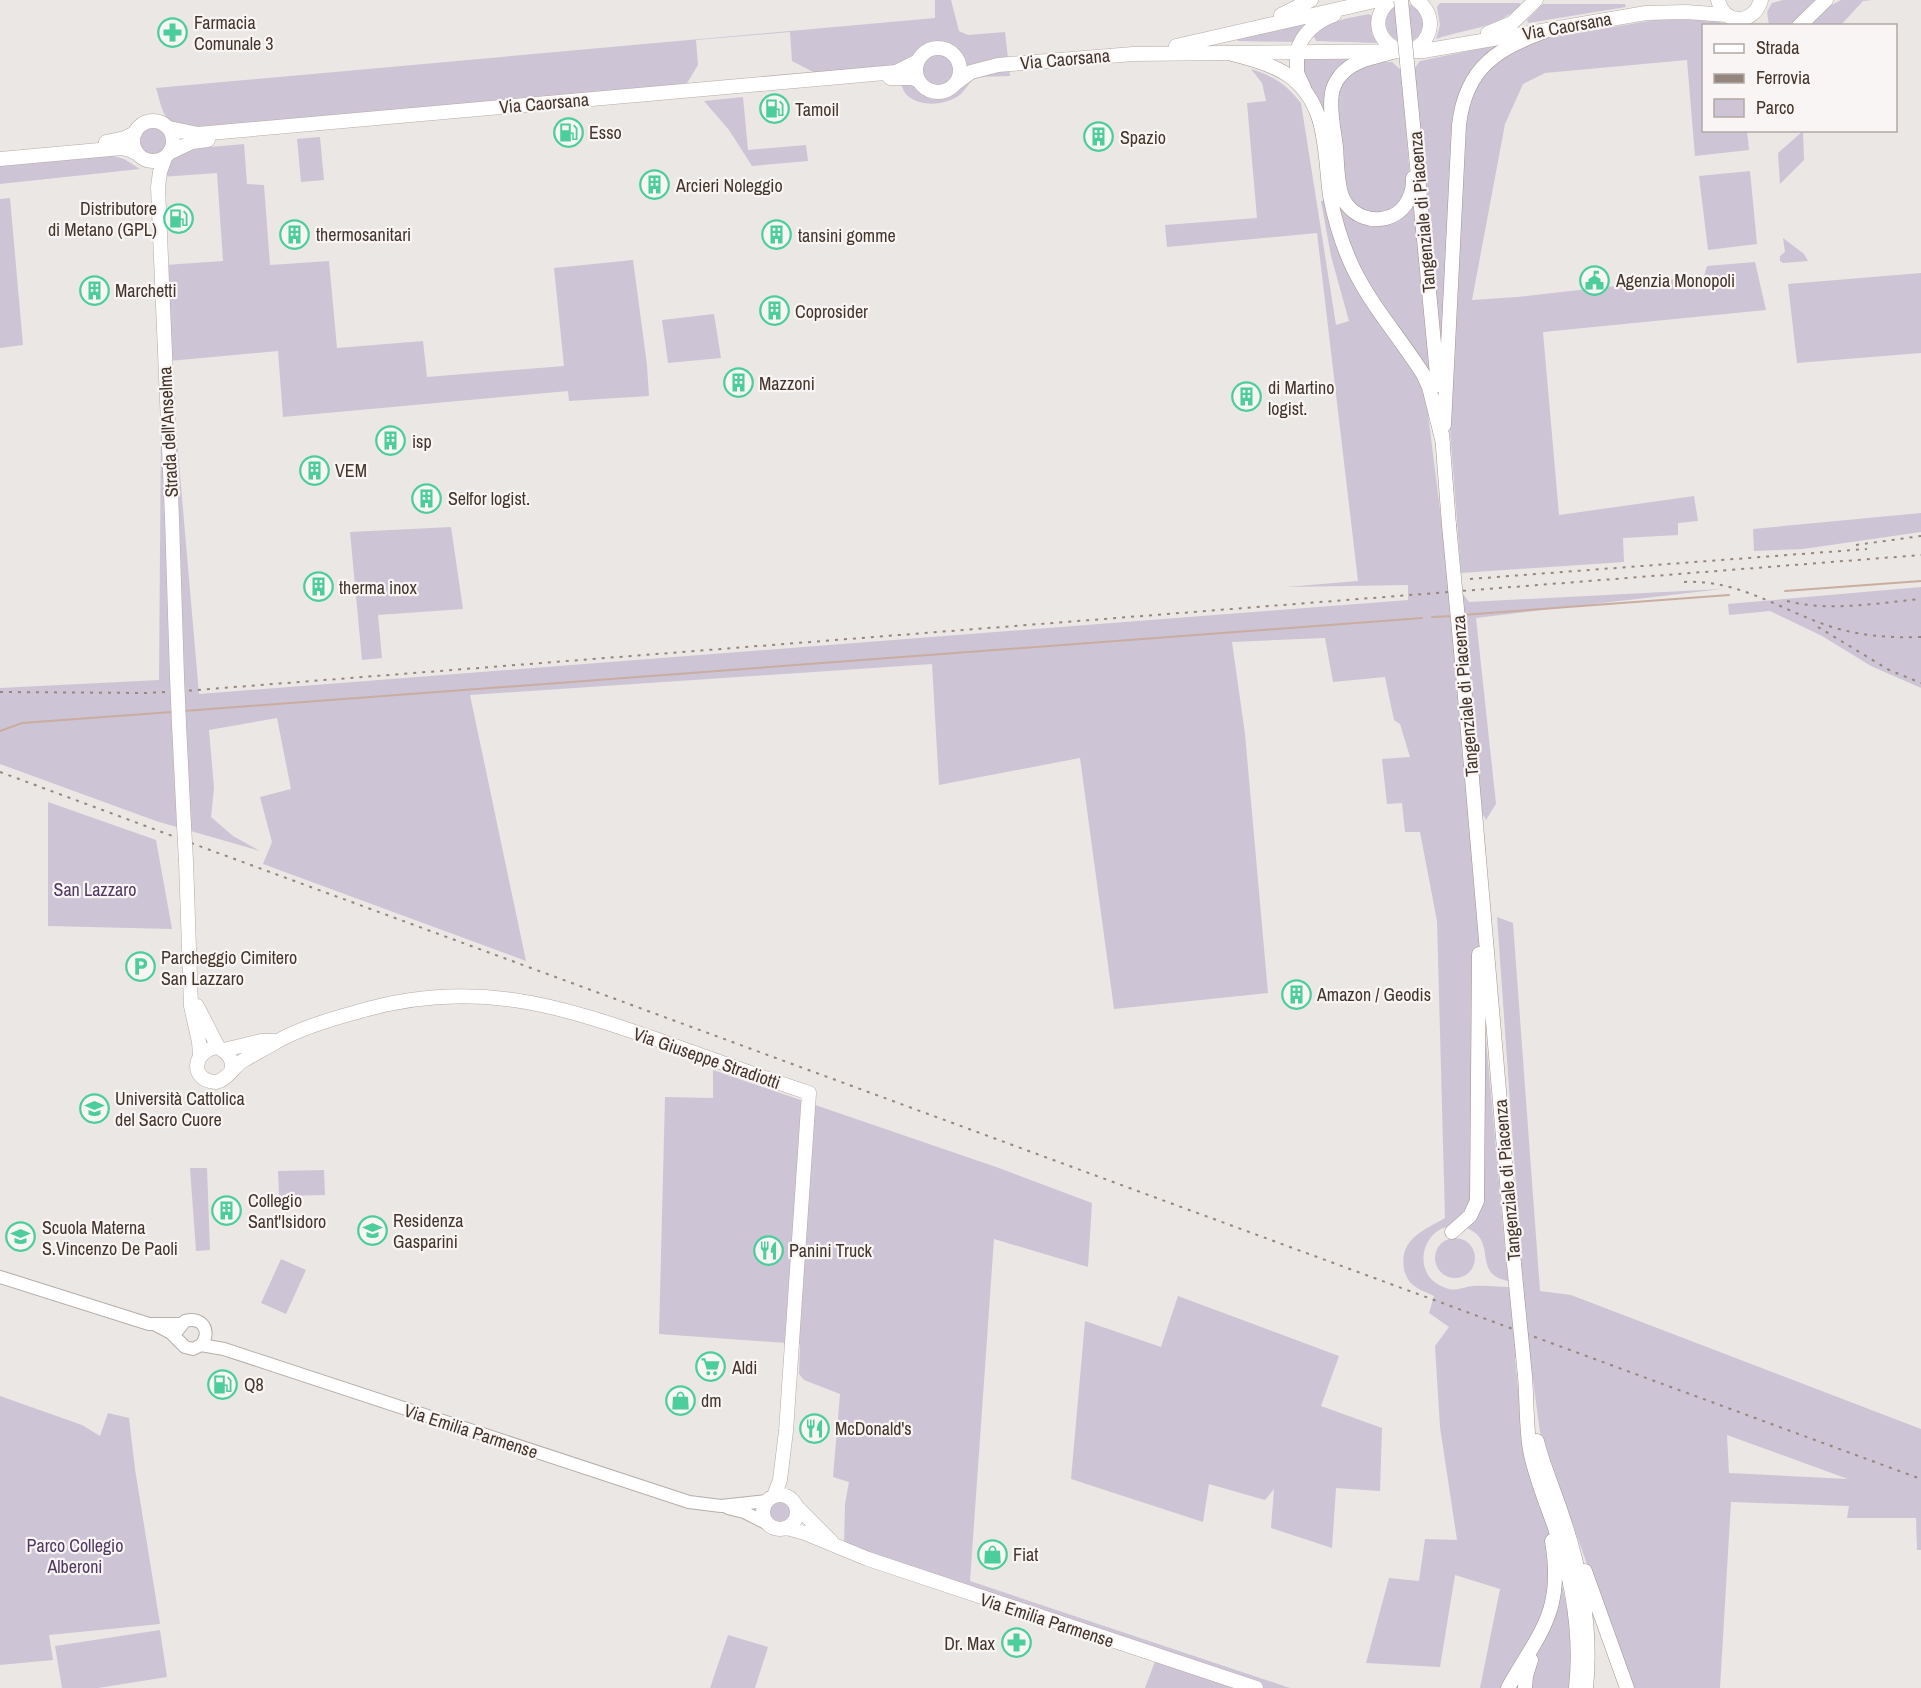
<svg xmlns="http://www.w3.org/2000/svg" width="1921" height="1688" viewBox="0 0 1921 1688" font-family="'Archivo Narrow',sans-serif">
  <style>
    .green { fill: #cdc5d5; fill-rule: evenodd }
    .lines { fill: none; stroke-linecap: round; stroke-linejoin: round }
    .stream { stroke: #cbaca0; stroke-width: 2 }
    .secondary-casing { stroke: #b6aea9; stroke-width: 14 }
    .primary-casing { stroke: #b7aaa3; stroke-width: 15 }
    .trunk-casing { stroke: #a2948b; stroke-width: 15 }
    .secondary { stroke: #fff; stroke-width: 12 }
    .primary { stroke: #fff; stroke-width: 14 }
    .trunk { stroke: #fff; stroke-width: 14 }
    .rail { stroke: #95867d; stroke-width: 2; stroke-dasharray: 3 6; stroke-linecap: butt }
    .primary-bridge-casing { stroke: #b7aaa3; stroke-width: 15; stroke-linecap: butt }
    .trunk-bridge-casing { stroke: #a2948b; stroke-width: 15; stroke-linecap: butt }
    .primary-bridge { stroke: #fff; stroke-width: 14 }
    .trunk-bridge { stroke: #fff; stroke-width: 14 }
    .labels { text-anchor: middle; dominant-baseline: central; stroke-width: 4.5; stroke-linejoin: round; paint-order: stroke }
    .poi-label { font-size: 18px; fill: #44352b; stroke: #f9f5f4; text-anchor: start }
    .street-label { font-size: 18px; fill: #44352b; stroke: #f9f5f4 }
    .park-label { font-size: 18px; fill: #4f3960; stroke: #f9f5f4 }
  </style>
  <rect width="100%" height="100%" fill="#ebe7e4"/>
  <!-- green -->
  <path class="green" d="M935 0H951L959 31 968 35 1005 32 1010 76C999 77 983 75 973 80 968 84 965 90 961 94 947 106 917 108 905 93 900 85 900 75 898 66L815 73 792 61 790 32 696 40 698 65 686 85 183 128C162 122 162 107 156 88L935 18Z
    M1783 0H1819L1795 25H1769L1767 12 1772 3Z
    M1841 0H1872L1863 1 1841 25 1811 26 1824 9Z
    M1440 3H1520L1521 6C1492 30 1468 28 1436 39L1440 25 1437 7Z
    M1386 23a19 19 0 1 1 38 0a19 19 0 1 1-38 0Z
    M1543 4H1625L1626 7 1528 23 1527 20Z
    M1369 14 1372 16V34L1377 43 1316 41 1314 36C1329 20 1348 18 1369 14Z
    M1678 16 1712 19 1728 25 1704 26V130L1747 131 1749 150 1695 156 1687 60 1545 73 1523 84 1505 124 1472 300 1517 297 1704 276 1707 266 1755 262 1766 310 1543 332 1559 515 1694 496 1698 521 1678 523V535L1623 538 1624 562 1461 573 1448 404 1464 113 1484 70 1531 41Z
    M1305 23 1293 42 1237 41 1239 38Z
    M1502 44 1469 77 1442 362 1414 69 1420 61Z
    M1356 57 1335 76 1336 190 1363 221 1414 200 1431 377 1372 293 1349 249 1301 59Z
    M1374 62H1392L1401 70 1410 177 1407 196 1387 214 1361 212 1345 195 1335 107 1344 76Z
    M1251 69C1275 77 1285 83 1301 103L1336 325 1349 321 1331 256 1321 201 1327 200 1378 316 1425 390 1448 574 1469 602 1722 589 1476 618 1496 804 1486 820 1469 790 1485 1029 1508 1281C1504 1280 1499 1279 1495 1276 1478 1264 1494 1238 1466 1228 1425 1214 1405 1275 1446 1288 1456 1292 1463 1287 1473 1286 1489 1285 1507 1288 1523 1287L1497 917 1513 923 1540 1291 1571 1295 1921 1429V1550H1917L1916 1518H1847L1849 1506 1731 1502 1720 1688H1631L1540 1432 1531 1366 1515 1357 1524 1448 1555 1551 1575 1648 1569 1688H1480L1500 1589 1455 1575 1440 1667 1366 1663 1389 1578 1419 1581 1425 1539 1457 1540 1440 1427 1435 1346 1449 1327 1429 1313 1434 1296C1428 1293 1419 1290 1413 1285 1408 1281 1405 1274 1404 1269 1399 1239 1423 1231 1445 1218L1437 921 1420 832H1405L1402 803 1387 804 1382 759 1410 757 1400 724 1394 720 1385 677 1333 682 1325 638 1232 642 1245 734 1268 993 1114 1009 1080 758 939 785 932 664 470 695 526 961 263 864 272 842 260 797 291 789 277 718 209 730 214 788 211 817 233 836 260 851 156 821 0 764V688L159 680 161 418 175 417 199 694 1408 600V585L1286 587 1358 581 1317 233 1167 247 1165 225 1257 218 1247 103 1266 101 1262 83ZM1727 1435 1848 1479 1729 1473Z
    M743 97 748 150 806 145 808 161 752 166 729 130 704 101Z
    M135 141a18 18 0 1 1 36 0a18 18 0 1 1-36 0Z
    M1803 131 1804 160 1780 184 1778 153Z
    M320 137 324 180 301 182 297 139Z
    M244 144 247 184 264 185 270 265 329 261 337 348 423 341 427 377 564 366 554 268 633 260 647 365 649 396 569 401 568 391 283 417 278 351 169 361 165 265 223 261 217 173 161 177 171 157 188 149Z
    M107 154 124 159 140 169 0 184V164Z
    M1750 171 1757 244 1708 250 1699 176Z
    M10 198 23 345 0 348V199Z
    M1783 238 1804 254 1808 261 1783 263 1780 261V256L1785 252Z
    M1921 273V353L1797 363 1788 284Z
    M714 314 721 358 668 363 662 320Z
    M1921 513V532L1803 549 1754 551 1753 529Z
    M451 527 463 609 378 615 382 658 362 660 350 532Z
    M1921 587V688L1871 666 1822 636 1770 611 1729 615 1728 604Z
    M48 802 156 840 172 929 48 926Z
    M713 1070 999 1168 1092 1203 1088 1267 994 1239 970 1581 1290 1688H1145L1157 1656 844 1547 845 1504 849 1482 833 1477 840 1394 804 1380 799 1374 800 1344 659 1334 665 1097 713 1098Z
    M190 1168H207L210 1250 196 1251Z
    M324 1170 325 1195 279 1196 278 1171Z
    M1435 1258a20 20 0 1 1 40 0a20 20 0 1 1-40 0Z
    M281 1259 306 1270 286 1314 261 1303Z
    M1178 1296 1339 1356 1321 1406 1382 1428 1380 1491 1336 1488 1332 1548 1271 1528 1274 1489 1265 1500 1209 1484 1203 1522 1071 1479 1085 1321 1161 1347Z
    M0 1396 82 1425 100 1436 108 1413 129 1418 135 1469 160 1624 49 1635 53 1660 0 1665Z
    M768 1512a12 12 0 1 1 24 0a12 12 0 1 1-24 0Z
    M160 1630 167 1677 98 1688H62L55 1646Z
    M728 1635 768 1647 755 1688H710Z"/>
  <g class="lines">
    <!-- stream -->
    <path class="stream" d="M1785 591 1921 581
      M1462 615 1729 595
      M1432 617 1453 616
      M184 711 1422 618
      M0 731 22 723 172 712"/>
    <defs>
      <path id="secondary" d="M0 1277 149 1324H181
        M156 1325 171 1333 185 1347 193 1349 201 1345 224 1349 689 1502 721 1506 767 1501
        M177 1331 185 1321C202 1316 212 1331 201 1345
        M728 1508 744 1512 766 1523"/>
      <path id="primary" d="M1391 0C1370 18 1376 41 1401 51
        M1718 0C1724 26 1754 25 1761 0
        M1281 15 1311 0
        M1799 26 1826 0
        M1488 33 1512 23 1536 0
        M1176 46 1379 0
        M916 70a22 22 0 1 1 44 0a22 22 0 1 1-44 0Z
        M1411 51C1433 40 1437 16 1417 0
        M1297 52C1301 34 1317 21 1334 15
        M890 78H912L918 80
        M955 84 971 72 998 65 1133 54 1423 51 1646 13 1686 12 1727 15
        M133 141a20 20 0 1 1 40 0a20 20 0 1 1-40 0Z
        M169 128 198 134 896 72 918 61
        M106 142 125 138 135 133
        M171 152 192 142 208 140
        M165 158 160 172 158 187 172 518 177 677
        M0 159 121 148 130 150 138 154
        M179 724 184 825
        M186 861 191 1006 199 1042 200 1055
        M197 1006 218 1047
        M224 1050 261 1041H275
        M231 1071C234 1059 228 1053 218 1047 192 1050 189 1081 216 1082 229 1079 233 1066 244 1060 255 1054 265 1048 276 1042 298 1029 331 1019 357 1012 473 977 558 1005 667 1043 714 1060 761 1077 809 1093L786 1431 780 1480 774 1496
        M763 1512a17 17 0 1 1 34 0a17 17 0 1 1-34 0Z
        M797 1507 831 1541
        M787 1528 805 1533 868 1559 1256 1688"/>
      <path id="trunk" d="M1297 52V73L1304 88
        M1393 52C1375 57 1352 60 1340 76 1336 81 1333 87 1332 93 1329 110 1334 130 1336 147 1337 161 1337 175 1340 189 1341 195 1343 200 1347 205 1365 227 1400 223 1410 196 1413 190 1413 184 1413 178
        M1232 54C1251 59 1271 64 1288 75 1329 104 1324 153 1330 196 1334 216 1339 235 1347 254 1364 298 1398 334 1423 374L1429 387 1443 443
        M1409 83 1438 385
        M1444 425 1459 125C1466 65 1499 48 1551 29
        M1442 434 1449 525
        M1461 651 1514 1264
        M1452 1232 1470 1216 1477 1201 1479 954
        M1525 1376C1527 1401 1526 1426 1530 1450 1535 1476 1545 1500 1554 1525 1572 1578 1582 1632 1576 1688
        M1537 1441C1543 1466 1554 1490 1562 1515 1581 1570 1592 1630 1586 1688
        M1585 1571 1627 1688
        M1508 1688C1540 1631 1564 1612 1552 1541
        M1525 1688 1526 1676 1531 1660"/>
    </defs>
    <!-- secondary casing -->
    <use href="#secondary" class="secondary-casing"/>
    <!-- primary casing -->
    <use href="#primary" class="primary-casing"/>
    <!-- trunk casing -->
    <use href="#trunk" class="trunk-casing"/>
    <!-- secondary -->
    <use href="#secondary" class="secondary"/>
    <!-- primary -->
    <use href="#primary" class="primary"/>
    <!-- trunk -->
    <use href="#trunk" class="trunk"/>
    <!-- rail -->
    <path class="rail" d="M1856 545 1921 536
      M1470 579 1867 549
      M1684 582C1738 579 1781 610 1829 626 1860 636 1889 638 1921 637
      M1787 601C1830 612 1877 603 1921 599
      M1818 627 1889 670 1921 683
      M0 692 145 693 184 691 1921 555
      M0 772 178 838
      M191 843 1921 1479"/>
    <defs>
      <path id="primary-bridge" d="M177 677 179 724
        M184 825 186 861"/>
      <path id="trunk-bridge" d="M1401 0 1409 83
        M1449 525 1461 651
        M1514 1264 1525 1376"/>
    </defs>
    <!-- primary-bridge casing -->
    <use href="#primary-bridge" class="primary-bridge-casing"/>
    <!-- trunk-bridge casing -->
    <use href="#trunk-bridge" class="trunk-bridge-casing"/>
    <!-- primary-bridge -->
    <use href="#primary-bridge" class="primary-bridge"/>
    <!-- trunk-bridge -->
    <use href="#trunk-bridge" class="trunk-bridge"/>
  </g>
  <!-- icons -->
  <defs>
    <symbol id="pharmacy-ring" viewBox="-11 -11 22 22"><circle r="9.5" fill="#f9f5f4" stroke="#4bce9b" stroke-width="1.5"/><path d="M-2-6h4v4h4v4h-4v4h-4v-4h-4v-4h4Z" fill="#4bce9b"/></symbol>
    <symbol id="fuel-ring" viewBox="-11 -11 22 22"><circle r="9.5" fill="#f9f5f4" stroke="#4bce9b" stroke-width="1.5"/><path d="M-5.5-6h7V0h2V4h1.3V-2.5L3-4.5l.8-.8L6-3V5H2.5V1h-1V6h-7ZM-4.2-4.7v3.2H.2V-4.7Z" fill="#4bce9b"/></symbol>
    <symbol id="building-ring" viewBox="-11 -11 22 22"><circle r="9.5" fill="#f9f5f4" stroke="#4bce9b" stroke-width="1.5"/><path d="M-4-6H4V6H1V3H-1V6H-4ZM-2.5-4.3h1.7v1.8h-1.7ZM.8-4.3h1.7v1.8H.8ZM-2.5-1h1.7V.8h-1.7ZM.8-1h1.7V.8H.8Z" fill="#4bce9b"/></symbol>
    <symbol id="civic-ring" viewBox="-11 -11 22 22"><circle r="9.5" fill="#f9f5f4" stroke="#4bce9b" stroke-width="1.5"/><path d="M-.6-6.5H3V-4.5H.6V-3L4-1V1h2V6H-6V1h2V-1L-.6-3ZM-1.2 2.5V6h2.4V2.5Z" fill="#4bce9b"/></symbol>
    <symbol id="parking-ring" viewBox="-11 -11 22 22"><circle r="9.5" fill="#f9f5f4" stroke="#4bce9b" stroke-width="1.5"/><path d="M-3.5-5.5H1a3.5 3.5 0 0 1 0 7H-1V5.5H-3.5ZM-1-3.4V-.6H.8a1.4 1.4 0 0 0 0-2.8Z" fill="#4bce9b"/></symbol>
    <symbol id="university-ring" viewBox="-11 -11 22 22"><circle r="9.5" fill="#f9f5f4" stroke="#4bce9b" stroke-width="1.5"/><path d="M0-5L7-2L0 1L-7-2ZM-4 1L0 2.5L4 1V4Q0 6-4 4Z" fill="#4bce9b"/></symbol>
    <symbol id="school-ring" viewBox="-11 -11 22 22"><circle r="9.5" fill="#f9f5f4" stroke="#4bce9b" stroke-width="1.5"/><path d="M0-5L7-2L0 1L-7-2ZM-4 1L0 2.5L4 1V4Q0 6-4 4Z" fill="#4bce9b"/></symbol>
    <symbol id="restaurant-ring" viewBox="-11 -11 22 22"><circle r="9.5" fill="#f9f5f4" stroke="#4bce9b" stroke-width="1.5"/><path d="M-5-6h1v4h1v-4h1v4h1v-4h1v5L-1.5 .5V6h-2V.5L-5-1ZM5-6V6H3V1.5H1.5Q1.5-4 5-6Z" fill="#4bce9b"/></symbol>
    <symbol id="supermarket-ring" viewBox="-11 -11 22 22"><circle r="9.5" fill="#f9f5f4" stroke="#4bce9b" stroke-width="1.5"/><path d="M-6-5.5h2.5l.6 2H6L4.5 2H-2.5L-4.4-4H-6ZM-1.5 3.2a1.3 1.3 0 1 0 .1 0ZM3 3.2a1.3 1.3 0 1 0 .1 0Z" fill="#4bce9b"/></symbol>
    <symbol id="shop-ring" viewBox="-11 -11 22 22"><circle r="9.5" fill="#f9f5f4" stroke="#4bce9b" stroke-width="1.5"/><path d="M-5-2.5h2.3a2.7 3.5 0 0 1 5.4 0H5L5.5 6h-11ZM-1.5-2.5h3a1.5 2.3 0 0 0-3 0Z" fill="#4bce9b"/></symbol>
  </defs>
  <g fill-rule="evenodd">
    <use href="#pharmacy-ring" x="156" y="16" width="33" height="33"/>
    <use href="#fuel-ring" x="758" y="92" width="33" height="33"/>
    <use href="#fuel-ring" x="552" y="116" width="33" height="33"/>
    <use href="#building-ring" x="1082" y="120" width="33" height="33"/>
    <use href="#building-ring" x="638" y="168" width="33" height="33"/>
    <use href="#fuel-ring" x="162" y="202" width="33" height="33"/>
    <use href="#building-ring" x="278" y="218" width="33" height="33"/>
    <use href="#building-ring" x="760" y="218" width="33" height="33"/>
    <use href="#civic-ring" x="1578" y="264" width="33" height="33"/>
    <use href="#building-ring" x="78" y="274" width="33" height="33"/>
    <use href="#building-ring" x="758" y="294" width="33" height="33"/>
    <use href="#building-ring" x="722" y="366" width="33" height="33"/>
    <use href="#building-ring" x="1230" y="380" width="33" height="33"/>
    <use href="#building-ring" x="374" y="424" width="33" height="33"/>
    <use href="#building-ring" x="298" y="454" width="33" height="33"/>
    <use href="#building-ring" x="410" y="482" width="33" height="33"/>
    <use href="#building-ring" x="302" y="570" width="33" height="33"/>
    <use href="#parking-ring" x="124" y="950" width="33" height="33"/>
    <use href="#building-ring" x="1280" y="978" width="33" height="33"/>
    <use href="#university-ring" x="78" y="1092" width="33" height="33"/>
    <use href="#building-ring" x="210" y="1194" width="33" height="33"/>
    <use href="#university-ring" x="356" y="1214" width="33" height="33"/>
    <use href="#school-ring" x="4" y="1220" width="33" height="33"/>
    <use href="#restaurant-ring" x="752" y="1234" width="33" height="33"/>
    <use href="#supermarket-ring" x="694" y="1350" width="33" height="33"/>
    <use href="#fuel-ring" x="206" y="1368" width="33" height="33"/>
    <use href="#shop-ring" x="664" y="1384" width="33" height="33"/>
    <use href="#restaurant-ring" x="798" y="1412" width="33" height="33"/>
    <use href="#shop-ring" x="976" y="1538" width="33" height="33"/>
    <use href="#pharmacy-ring" x="1000" y="1626" width="33" height="33"/>
  </g>
  <g class="labels">
    <!-- poi labels -->
    <g class="poi-label">
      <text x="194" y="22">Farmacia<tspan x="194" dy="21">Comunale 3</tspan></text>
      <text x="795" y="109">Tamoil</text>
      <text x="589" y="132">Esso</text>
      <text x="1120" y="137">Spazio</text>
      <text x="676" y="185">Arcieri Noleggio</text>
      <text x="157" y="208" text-anchor="end">Distributore<tspan x="157" dy="21">di Metano (GPL)</tspan></text>
      <text x="316" y="234">thermosanitari</text>
      <text x="798" y="235">tansini gomme</text>
      <text x="1616" y="280">Agenzia Monopoli</text>
      <text x="115" y="290">Marchetti</text>
      <text x="795" y="311">Coprosider</text>
      <text x="759" y="383">Mazzoni</text>
      <text x="1268" y="387">di Martino<tspan x="1268" dy="21">logist.</tspan></text>
      <text x="412" y="441">isp</text>
      <text x="335" y="470">VEM</text>
      <text x="448" y="498">Selfor logist.</text>
      <text x="339" y="587">therma inox</text>
      <text x="161" y="957">Parcheggio Cimitero<tspan x="161" dy="21">San Lazzaro</tspan></text>
      <text x="1317" y="994">Amazon / Geodis</text>
      <text x="115" y="1098">Università Cattolica<tspan x="115" dy="21">del Sacro Cuore</tspan></text>
      <text x="248" y="1200">Collegio<tspan x="248" dy="21">Sant'Isidoro</tspan></text>
      <text x="393" y="1220">Residenza<tspan x="393" dy="21">Gasparini</tspan></text>
      <text x="42" y="1227">Scuola Materna<tspan x="42" dy="21">S.Vincenzo De Paoli</tspan></text>
      <text x="789" y="1250">Panini Truck</text>
      <text x="732" y="1367">Aldi</text>
      <text x="244" y="1384">Q8</text>
      <text x="701" y="1400">dm</text>
      <text x="835" y="1428">McDonald's</text>
      <text x="1013" y="1554">Fiat</text>
      <text x="995" y="1643" text-anchor="end">Dr. Max</text>
    </g>
    <!-- street labels -->
    <g class="street-label">
      <text transform="translate(1567 26) rotate(-10)">Via Caorsana</text>
      <text transform="translate(1065 59) rotate(-5)">Via Caorsana</text>
      <text transform="translate(544 103) rotate(-5)">Via Caorsana</text>
      <text transform="translate(1422 212) rotate(-95)">Tangenziale di Piacenza</text>
      <text transform="translate(168 432) rotate(-93)">Strada dell'Anselma</text>
      <text transform="translate(1465 696) rotate(-95)">Tangenziale di Piacenza</text>
      <text transform="translate(707 1058) rotate(19)">Via Giuseppe Stradiotti</text>
      <text transform="translate(1507 1180) rotate(-95)">Tangenziale di Piacenza</text>
      <text transform="translate(471 1431) rotate(18)">Via Emilia Parmense</text>
      <text transform="translate(1047 1620) rotate(18)">Via Emilia Parmense</text>
    </g>
    <!-- park labels -->
    <g class="park-label">
      <text x="95" y="889">San Lazzaro</text>
      <text x="75" y="1545">Parco Collegio<tspan x="75" dy="21">Alberoni</tspan></text>
    </g>
  </g>
  <!-- legend -->
  <rect x="1702" y="24" width="195" height="108" fill="#f9f5f4" stroke="#b1a8a4" stroke-width="1.5"/>
  <rect x="1714" y="44" width="30" height="9" fill="#ffffff" stroke="#b1a8a4" stroke-width="1.5"/>
  <text x="1756" y="54" font-size="18" fill="#44352b">Strada</text>
  <rect x="1714" y="74" width="30" height="9" fill="#95867d" stroke="#b1a8a4" stroke-width="1.5"/>
  <text x="1756" y="84" font-size="18" fill="#44352b">Ferrovia</text>
  <rect x="1714" y="99" width="30" height="18" fill="#cdc5d5" stroke="#b1a8a4" stroke-width="1.5"/>
  <text x="1756" y="114" font-size="18" fill="#44352b">Parco</text>
</svg>
